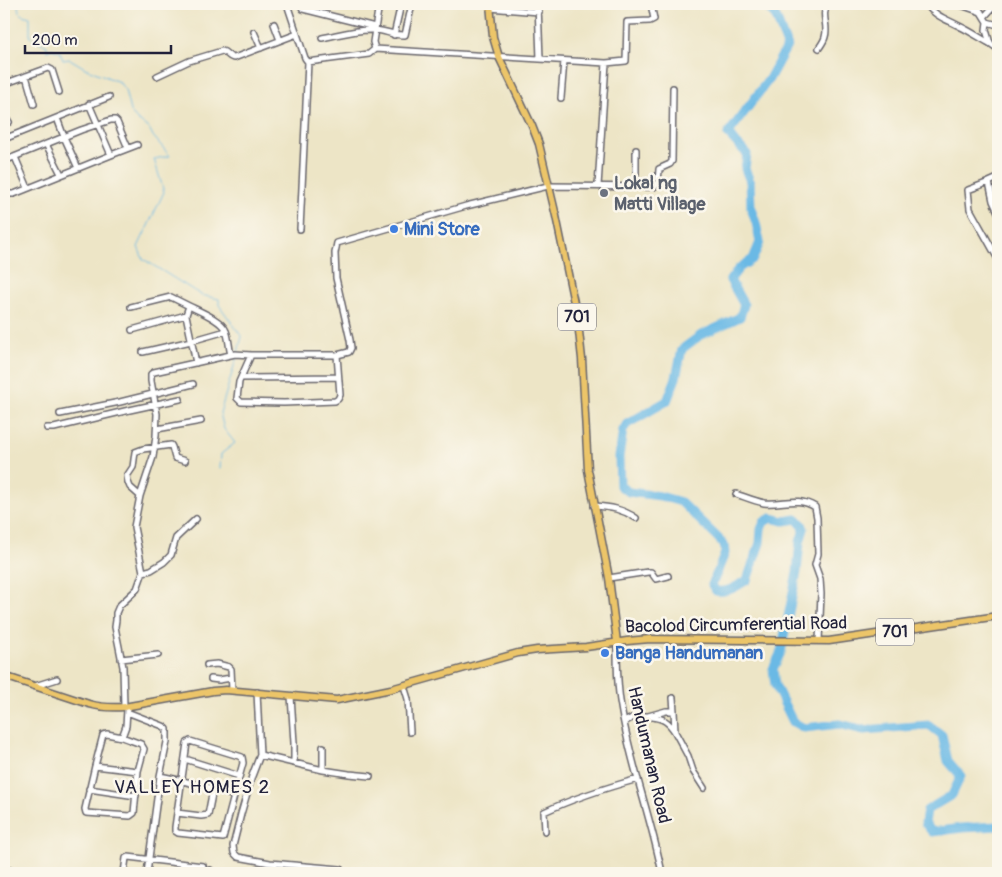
<svg xmlns="http://www.w3.org/2000/svg" width="1002" height="877" viewBox="0 0 1002 877" font-family="Pangolin,sans-serif">
  <style>
    .lines { fill: none; stroke-linecap: round; stroke-linejoin: round }
    .stream { stroke: #6ab9e5; stroke-width: 1 }
    .river { stroke: #6ab9e5; stroke-width: 9 }
    .minor-casing { stroke: #69666c; stroke-width: 8 }
    .major-casing { stroke: #69666c; stroke-width: 9 }
    .minor { stroke: #fff; stroke-width: 5 }
    .major { stroke: #ecc569; stroke-width: 6 }
    .worship-dot { fill: #6b7280; stroke: #fbf7ec; stroke-width: 2 }
    .shop-dot { fill: #3f7fe0; stroke: #fbf7ec; stroke-width: 2 }
    .labels { text-anchor: middle; dominant-baseline: central; stroke-width: 5; stroke-linejoin: round; paint-order: stroke }
    .shield { fill: #fbf7ec; stroke: #636270; stroke-width: 1 }
    .shield-label { font-size: 16px; font-weight: bold; fill: #22223b }
    .worship-label { font-size: 18px; font-weight: bold; fill: #5b616d; stroke: #fbf7ec; text-anchor: start }
    .shop-label { font-size: 18px; font-weight: bold; fill: #366cbe; stroke: #fbf7ec; text-anchor: start }
    .street-label { font-size: 18px; fill: #22223b; stroke: #fbf7ec }
    .neighbourhood-label { font-size: 19px; letter-spacing: 1px; fill: #22223b; stroke: #fbf7ec }
  </style>
  <rect width="100%" height="100%" fill="#fbf7ec"/>
  <filter id="ink" filterUnits="userSpaceOnUse"><feTurbulence type="fractalNoise" baseFrequency=".02" numOctaves="2"/><feDisplacementMap in="SourceGraphic" scale="10" xChannelSelector="R" yChannelSelector="G"/><feConvolveMatrix kernelMatrix="1 2 1 2 8 2 1 2 1" color-interpolation-filters="sRGB"/></filter>
  <filter id="wash" filterUnits="userSpaceOnUse"><feTurbulence type="fractalNoise" baseFrequency=".0096" numOctaves="4" result="noise"/><feDisplacementMap in="SourceGraphic" scale="20" xChannelSelector="R" yChannelSelector="G"/><feGaussianBlur stdDeviation="1.12" result="paint"/><feColorMatrix in="noise" values="0 0 0 0 0 0 0 0 0 0 0 0 0 0 0 0 0 1.4 0 .05"/><feComposite in="paint" operator="in"/></filter>
  <g filter="url(#wash)">
    <rect width="100%" height="100%" fill="#ede5c6"/>
    <g class="lines">
      <!-- stream -->
      <path class="stream" d="M19 4 18 8 22 15 30 17V37L47 46V51L52 49 60 52 63 60 70 59 85 68 119 82 125 90 130 111 137 120 149 128 153 136 170 156 154 159 164 192 138 247 143 259 201 295 219 299V305L242 337 238 352
        M220 469 221 454 235 443 224 429 220 413 237 356"/>
      <!-- river -->
      <path class="river" d="M765 4 766 6 776 17 787 46 769 79 728 134 747 154 745 169 750 181 751 208 756 223 760 242 753 259 739 268 730 280 744 305 740 317 701 335 682 349 676 378 667 401 627 424 623 430 619 457 620 486 629 492 660 496 681 502 718 538 724 545 725 553 712 585 716 591C728 593 737 586 747 580L760 543 761 529 764 522 771 518 784 521 796 519 802 524 804 529 800 542 797 572 781 652 773 669 775 685 793 722 804 728 839 724 864 730 929 725 942 735 948 761 961 776 952 795 927 810 925 823 932 832 962 828 998 826"/>
    </g>
  </g>
  <g filter="url(#ink)">
    <g class="lines">
      <defs>
        <path id="minor" d="M287 4 305 58 308 62 300 229
          M300 4 303 9 375 27
          M379 4 373 42 375 49 606 63 626 61 627 22 650 21 654 19 651 4
          M538 4 540 59
          M926 4C935 16 946 19 959 26 970 31 980 38 991 44
          M958 4 981 12
          M976 4 987 22 986 30 989 40 991 44 998 49
          M490 8 539 12
          M984 17 996 4
          M987 22 998 25
          M274 24 280 40
          M254 32 261 48
          M394 35 401 4
          M322 38C338 35 356 29 374 30 384 30 394 36 405 35L412 4
          M819 48C821 45 824 41 825 37 829 25 820 15 828 4
          M308 62 369 54 375 49
          M26 76 34 104
          M157 76 189 61 222 51C227 52 229 58 234 58L297 34
          M4 84 48 68 52 70 59 92
          M561 98 564 61
          M4 114 9 122 4 123
          M57 118 64 137 78 168
          M4 139 109 97
          M46 144 61 174
          M636 150V187
          M111 155 137 145
          M15 157 28 188
          M4 161 81 130 111 120H115L117 122 128 148
          M998 178 989 182 993 201 998 212
          M989 182 968 190 970 209 998 259
          M598 186 606 63
          M4 194H14L111 155 89 104
          M131 307 171 297 189 306
          M132 330 186 315
          M143 352 191 341 226 331
          M251 355 239 382 237 398 241 402 284 403 335 401 338 399 340 395 337 355
          M196 363 186 315 189 306C199 311 222 320 226 331 229 338 229 348 231 355
          M241 378 338 377
          M60 414 120 402 193 384
          M47 428H54L125 411 180 399
          M157 429 201 421
          M736 494C745 497 754 501 764 503 783 505 797 496 815 507L817 518 818 554 815 565 820 579 821 594 819 641
          M140 496 130 487 128 482 127 476 133 467 135 452 143 449 171 445 172 447 175 458 185 461
          M594 506C611 507 622 509 636 518
          M4 518H6
          M143 572 151 570 164 562 171 555 176 538 196 519
          M609 578 648 572H651L656 579 668 576
          M617 642C617 664 617 685 621 707 630 763 651 817 662 873
          M121 659 158 655
          M207 665 217 664 229 667 231 669 232 690
          M211 679 219 680 231 678
          M35 686 57 679
          M404 686 408 699 410 732
          M257 692 260 755 252 776 241 814 233 846 234 853 238 857 270 863 340 869
          M291 696 294 743V762
          M673 698 674 711
          M124 707 123 667 115 627 116 620V613L119 606 137 589 143 572 134 527 140 496 153 457 156 436 157 414 151 381V374L154 372 235 354 251 355H337L349 352 351 348 350 340 336 278 335 253 337 243 466 206 548 186 654 187 658 183 659 169 670 164 672 161 673 88
          M127 712 163 726 167 729V742L160 776 147 873
          M652 717C663 718 669 722 675 732
          M624 722 636 716H648L666 711H674L675 732 688 756 693 771 704 788
          M107 734 122 737 141 744 144 749 138 771 95 766 103 735Z
          M122 737 126 726 127 710
          M323 747V770
          M260 755 323 770 349 774 370 776
          M185 759 239 776
          M95 766 85 809 86 813 130 816 134 813 138 771
          M160 776C185 781 210 787 234 796L223 838 178 833 175 831V827L187 743 190 741 242 757 243 763 234 796
          M89 789 136 796
          M177 813 201 816 208 815 213 789
          M545 831 544 812C576 797 605 788 638 779
          M4 870 33 872
          M124 873 126 858 128 857 203 866
          M210 873V870"/>
        <path id="major" d="M490 4 493 37 499 57 532 126 539 144 556 216 578 322 582 359 588 470 609 578 617 642
          M4 676 89 704C100 707 111 708 124 707L213 691 226 690 337 700 391 689 518 653 537 650 586 647 627 641 650 639 829 641 998 616"/>
      </defs>
      <!-- minor casing -->
      <use href="#minor" class="minor-casing"/>
      <!-- major casing -->
      <use href="#major" class="major-casing"/>
      <!-- minor -->
      <use href="#minor" class="minor"/>
      <!-- major -->
      <use href="#major" class="major"/>
    </g>
  </g>
  <!-- markers -->
  <circle class="worship-dot" cx="604" cy="193" r="5"/>
  <g class="shop-dot">
    <circle cx="394" cy="229" r="5"/>
    <circle cx="605" cy="653" r="5"/>
  </g>
  <g class="labels">
    <!-- shield labels -->
    <g class="shield">
      <rect x="558" y="303.5" width="38" height="27" rx="4"/>
      <rect x="876" y="618.5" width="38" height="27" rx="4"/>
    </g>
    <g class="shield-label">
      <text x="577" y="317">701</text>
      <text x="895" y="632">701</text>
    </g>
    <!-- worship labels -->
    <g class="worship-label">
      <text x="614" y="183">Lokal ng<tspan x="614" dy="21">Matti Village</tspan></text>
    </g>
    <!-- shop labels -->
    <g class="shop-label">
      <text x="404" y="229">Mini Store</text>
      <text x="615" y="653">Banga Handumanan</text>
    </g>
    <!-- street labels -->
    <g class="street-label">
      <text transform="translate(736 625) rotate(-1)">Bacolod Circumferential Road</text>
      <text transform="translate(649 755) rotate(77)">Handumanan Road</text>
    </g>
    <!-- neighbourhood labels -->
    <g class="neighbourhood-label">
      <text x="192" y="787">VALLEY HOMES 2</text>
    </g>
  </g>
  <!-- margin -->
  <rect width="1002" height="877" fill="none" stroke="#fbf7ec" stroke-width="20"/>
  <!-- scale -->
  <path d="M25 45v8h146v-8" fill="none" stroke="#22223b" stroke-width="2.5"/>
  <text x="32" y="45" font-size="15" fill="#22223b" stroke="#fbf7ec" stroke-width="4" paint-order="stroke">200 m</text>
</svg>
